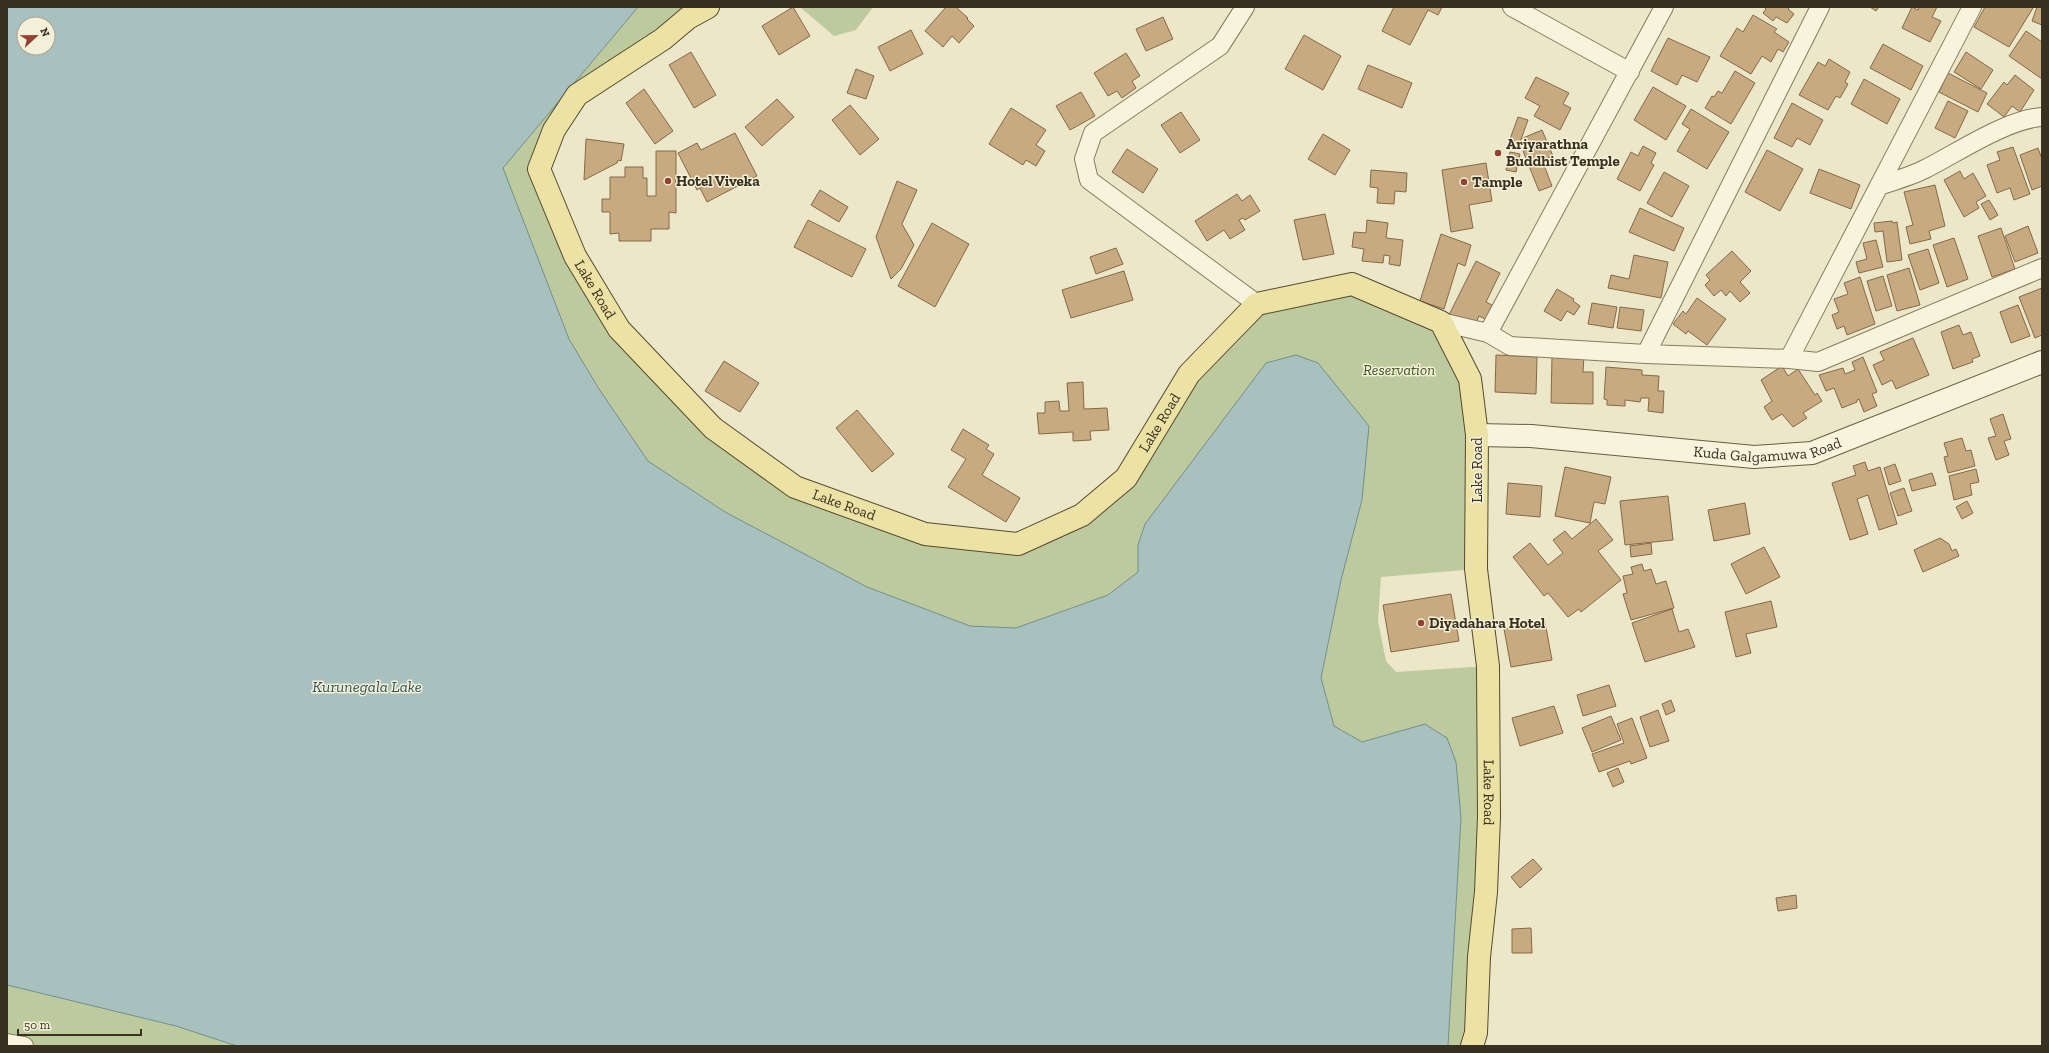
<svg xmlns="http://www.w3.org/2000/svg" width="2049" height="1053" viewBox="0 0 2049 1053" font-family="'Zilla Slab',serif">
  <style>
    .green { fill: #bdca9d }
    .water { fill: #a9c1be; stroke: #708f8c; fill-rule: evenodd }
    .building { fill: #c8aa81; stroke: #856946 }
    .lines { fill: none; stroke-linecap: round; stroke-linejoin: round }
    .street-casing { stroke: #877b5e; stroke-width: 20 }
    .secondary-casing { stroke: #695c41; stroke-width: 24 }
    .primary-casing { stroke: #564932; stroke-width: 24 }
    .street { stroke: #f7f3dc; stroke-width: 18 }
    .secondary { stroke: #f7f3dc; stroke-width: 22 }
    .primary { stroke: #ece2a4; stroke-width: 22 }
    .poi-dot { fill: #934132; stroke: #f4f0d8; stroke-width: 1.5 }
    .labels { text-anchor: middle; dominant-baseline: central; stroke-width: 3; stroke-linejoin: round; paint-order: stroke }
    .poi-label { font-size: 15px; font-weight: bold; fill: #393021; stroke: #f4f0d8; text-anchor: start }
    .street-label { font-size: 15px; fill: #393021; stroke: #f4f0d8 }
    .park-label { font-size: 15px; font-style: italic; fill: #425429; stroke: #f4f0d8 }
    .water-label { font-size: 16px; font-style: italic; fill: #315457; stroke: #f4f0d8 }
  </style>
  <rect width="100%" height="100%" fill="#ece7c9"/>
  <!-- green -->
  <path class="green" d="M638 7H708L577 95 539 169 619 329 796 487 925 534 1018 544 1126 478 1189 374 1257 304 1352 284 1441 322 1470 379 1476 569 1381 577 1378 621 1386 661 1396 672 1488 666 1472 1046H1448L1461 818 1425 724 1362 742 1334 726 1321 678 1341 580 1362 500 1188 470 1145 524 1138 545V572L1108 595 1016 628 970 626 867 587 725 512 648 461 599 389 569 339 502 168Z
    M800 7H873L856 30 834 36Z
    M7 985 176 1026 237 1046H7Z"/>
  <!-- water -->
  <path class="water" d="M7 7H638L503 168 569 339 599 389 648 461 725 512 867 587 970 626 1016 628 1108 595 1138 572V545L1145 524 1266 363 1296 355 1318 363 1369 426 1362 500 1341 580 1321 678 1334 726 1362 742 1425 724 1447 738 1456 762 1461 818 1448 1046H237L176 1026 7 985ZM24 24H48V48H24Z"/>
  <!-- building -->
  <path class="building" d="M793 7 810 36 779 55 762 26Z
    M946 7H956L968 18 967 19 974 26 959 43 952 36 943 47 925 31Z
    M1394 7H1442L1438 15 1428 10 1410 45 1382 31Z
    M1764 7H1790L1788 9 1794 14 1787 23 1776 17 1773 21 1763 13 1766 9Z
    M1870 7H1879L1876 11Z
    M1912 7 1918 10 1919 7H1937L1932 17 1941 21 1930 42 1902 28Z
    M1985 7H2031L2033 8 2009 47 1974 27Z
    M2037 7H2042V25L2032 21Z
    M1753 15 1777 29 1774 32 1789 42 1783 52 1778 49 1771 62 1762 56 1751 74 1720 56 1737 28 1743 32Z
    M1163 17 1173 39 1146 51 1136 29Z
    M911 30 923 54 890 71 878 47Z
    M2026 31 2042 42V79L2009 56Z
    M1304 35 1341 56 1323 90 1285 69Z
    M1668 38 1710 57 1697 82 1682 75 1677 85 1651 71Z
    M1883 44 1923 66 1911 90 1870 68Z
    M691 52 716 95 694 108 669 65Z
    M1966 52 1993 70 1981 89 1954 72Z
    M1126 53 1140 76 1132 81 1136 88 1122 98 1117 91 1108 96 1094 73Z
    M1829 59 1850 72 1845 82 1848 84 1840 98 1836 96 1828 110 1799 95 1818 62 1825 66Z
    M1368 65 1412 83 1402 108 1358 89Z
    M856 69 874 76 866 99 847 93Z
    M1735 71 1755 83 1731 124 1705 108 1712 96 1714 97 1718 91 1722 93Z
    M1948 73 1987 93 1978 112 1939 92Z
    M2015 75 2034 90 2020 112 2012 106 2004 117 1987 104 2004 82 2007 85Z
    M1536 77 1569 93 1563 104 1571 108 1560 130 1534 116 1540 106 1525 98Z
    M1864 79 1900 99 1887 124 1851 104Z
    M1653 87 1686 106 1666 140 1634 120Z
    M644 89 673 131 655 144 626 103Z
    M1081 92 1095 116 1070 130 1056 106Z
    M777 99 794 117 762 146 745 127Z
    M1948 101 1968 111 1955 138 1935 128Z
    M1792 103 1823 120 1810 145 1797 138 1792 147 1774 138Z
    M850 105 879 139 860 155 832 120Z
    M1011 108 1046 130 1036 145 1045 151 1036 166 1026 160 1023 165 989 144Z
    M1691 109 1729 132 1707 169 1677 151 1690 129 1682 124Z
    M1181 112 1200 140 1180 153 1161 125Z
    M1518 117 1528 120 1519 145 1509 142Z
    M1542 130 1553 156 1542 160 1552 186 1539 191 1523 151 1527 150 1523 138Z
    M735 133 757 176 707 202 700 188 697 190 678 153 697 143 701 150Z
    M1323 134 1350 150 1335 175 1308 159Z
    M586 139 624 144 621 161 618 160 617 163 584 180Z
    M1643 146 1656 153 1651 163 1654 165 1640 191 1617 179 1631 152 1638 156Z
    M2013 147 2030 194 2014 200 2010 188 1997 193 1987 165 2000 160 1997 152Z
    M2038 148 2042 159V186L2032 190 2020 155Z
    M1127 149 1158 169 1143 193 1112 172Z
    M1767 150 1803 169 1780 211 1745 192Z
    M656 151H676V213L669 212V229H651V241H619V233L610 234V212H602V199H610V177H625V167H643V178H647V196H656Z
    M1510 152 1520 154 1516 172 1506 170Z
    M1486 163 1492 201 1469 205 1473 228 1451 232 1442 170Z
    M1819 169 1860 185 1851 209 1810 193Z
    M1371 170 1407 173 1406 192 1395 191 1394 204 1377 203 1378 188 1370 187Z
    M1960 171 1964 179 1973 173 1986 196 1976 202 1979 208 1964 217 1944 180Z
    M1664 172 1689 186 1672 217 1647 203Z
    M897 181 917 190 902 224 914 245 901 269 891 279 876 237Z
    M1935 185 1945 226 1929 231 1931 239 1910 244 1906 227 1913 225 1904 192Z
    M820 190 848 207 839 222 811 205Z
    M1237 194 1242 201 1250 195 1260 211 1245 220 1243 218 1239 220 1245 230 1230 239 1224 230 1207 241 1195 221Z
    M1989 200 1998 215 1990 220 1981 204Z
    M1640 208 1684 228 1674 251 1629 232Z
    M1325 214 1334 254 1303 260 1294 220Z
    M808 220 866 249 852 277 794 247Z
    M1367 220 1388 223 1386 238 1403 240 1400 266 1389 264 1390 256 1384 255 1383 263 1362 261 1364 249 1352 247 1354 232 1366 233Z
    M1892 221 1893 223 1897 222 1902 260 1887 262 1883 231 1875 232 1874 223Z
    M932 223 969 244 935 307 898 286Z
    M2028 226 2038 253 2015 262 2005 236Z
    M2001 228 2015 269 1992 277 1978 236Z
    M1441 234 1471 245 1465 266 1458 263 1444 309 1420 301Z
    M1954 238 1968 279 1947 287 1933 245Z
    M1876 240 1883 267 1859 273 1856 262 1867 259 1863 243Z
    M1116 248 1123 264 1096 274 1090 257Z
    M1928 249 1939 283 1920 290 1908 255Z
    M1732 251 1751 271 1740 282 1750 293 1740 302 1730 291 1726 296 1721 290 1714 296 1705 285 1710 280 1706 275Z
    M1634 255 1668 262 1661 298 1608 288 1611 275 1629 279Z
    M1476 261 1500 273 1486 302 1496 307 1489 321 1479 316 1474 328 1449 315Z
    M1909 268 1920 305 1897 311 1887 275Z
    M1124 271 1133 300 1071 318 1062 290Z
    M1883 276 1892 306 1876 311 1867 281Z
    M1860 277 1875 324 1847 335 1844 326 1837 329 1832 315 1839 312 1834 299 1848 294 1844 283Z
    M2042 288V335L2035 338 2019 297Z
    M1557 289 1574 299 1573 301 1580 306 1574 315 1567 311 1561 321 1544 311Z
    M1697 298 1726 319 1707 345 1688 331 1686 334 1673 324 1683 311 1686 314Z
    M1592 303 1617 307 1613 328 1588 324Z
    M2018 305 2030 336 2011 343 2000 312Z
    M1620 307 1644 310 1641 331 1617 328Z
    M1959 325 1963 335 1971 332 1980 356 1972 359 1973 362 1953 369 1941 332Z
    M1913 338 1929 375 1896 389 1892 380 1882 385 1873 365 1884 360 1880 352Z
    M1496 355 1537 357 1536 394 1495 392Z
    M1552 356H1584L1583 372H1593V404L1551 403Z
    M1863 357 1877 392 1872 394 1877 406 1864 412 1859 399 1857 400V402L1842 408 1834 388 1826 391 1819 375 1843 368 1845 374 1855 370 1852 362Z
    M724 361 759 383 740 412 705 391Z
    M1782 366 1788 376 1798 369 1815 395 1817 393 1822 401 1803 413 1807 418 1793 427 1782 414 1772 420 1764 407 1772 401 1761 380Z
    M1606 367 1642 370V375L1659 376 1658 391H1664L1663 413 1648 411 1649 398H1641L1640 402 1625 400V406L1607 405V400L1604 399Z
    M1083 382 1084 409 1107 408 1109 430 1090 431 1091 440 1073 441V432L1039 434 1037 413H1045V402L1059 401 1060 411H1069L1067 383Z
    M857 410 894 454 872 472 836 428Z
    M2003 414 2011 439 2004 441 2009 455 1996 460 1988 438 1996 436 1990 419Z
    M963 429 989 445 986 449 994 454 982 475 1020 498 1006 522 948 487 966 459 951 450Z
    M1962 438 1966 451 1971 450 1975 466 1948 473 1944 457 1948 456 1944 443Z
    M1865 462 1868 471 1880 467 1897 524 1879 530 1868 495 1857 499 1868 534 1850 540 1832 483 1856 475 1853 466Z
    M1895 464 1901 481 1889 485 1884 468Z
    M1565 467 1611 477 1605 504 1594 502 1590 523 1555 516Z
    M1976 469 1979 482 1970 484 1972 495 1954 500 1949 476Z
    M1932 473 1936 485 1912 491 1909 480Z
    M1508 483 1542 486 1540 517 1506 514Z
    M1904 488 1912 511 1898 516 1890 493Z
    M1668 496 1673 540 1625 545 1620 501Z
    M1967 501 1973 513 1962 519 1956 507Z
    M1745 503 1750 534 1714 541 1708 510Z
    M1596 519 1613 540 1598 551 1621 580 1581 612 1579 609 1568 617 1548 593 1544 596 1513 557 1530 543 1548 565 1563 553 1553 540 1565 531 1572 539Z
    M1940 538 1949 544 1952 551 1956 549 1959 556 1923 572 1914 550Z
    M1651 543 1652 554 1631 557 1630 546Z
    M1764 547 1780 577 1746 594 1731 564Z
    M1642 564 1644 571 1651 569 1656 584 1666 581 1674 608 1631 620 1623 594 1627 593 1623 576 1633 574 1631 567Z
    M1451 594 1459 641 1391 652 1383 605Z
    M1771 601 1777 627 1746 634 1751 653 1736 657 1725 612Z
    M1672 609 1679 632 1688 629 1695 647 1645 662 1632 623Z
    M1545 622 1552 660 1511 667 1504 629Z
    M1609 685 1616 706 1583 716 1577 695Z
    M1671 700 1675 711 1666 715 1662 704Z
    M1554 706 1563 733 1520 746 1512 718Z
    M1658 710 1669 741 1650 747 1640 717Z
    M1611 716 1621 740 1592 752 1582 728Z
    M1632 718 1647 758 1631 764 1630 761 1599 772 1592 754 1624 743 1617 724Z
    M1618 768 1624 782 1613 787 1607 773Z
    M1533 859 1542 869 1520 888 1511 877Z
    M1796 895 1797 908 1778 911 1776 898Z
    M1531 928 1532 953H1512V929Z"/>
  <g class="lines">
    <defs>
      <path id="street" d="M1245 7 1220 46 1093 133 1084 159 1089 180 1257 304
        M1512 7 1630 72
        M1879 186C1894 181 1911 176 1925 169 1957 153 2007 119 2042 117
        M1441 322 1488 333 1664 7
        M1488 333 1510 346 1646 354 1789 359 1972 7
        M1646 354 1820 7
        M1789 359 1818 362 2042 268
        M7 1043 24 1046"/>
      <g id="secondary">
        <path id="s1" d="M1477 435 1531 436 1754 457 1812 453 2042 362"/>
      </g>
      <g id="primary">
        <path id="s2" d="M708 7 688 18 663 39 577 95 554 130 539 169 575 256 619 329 713 428 795 487 925 534 1018 544 1082 515 1126 478 1189 374 1257 304 1352 284 1441 322 1470 379 1477 435 1476 569 1488 666 1489 817 1486 892 1479 957 1476 1033 1472 1046"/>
      </g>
    </defs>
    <!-- street casing -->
    <use href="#street" class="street-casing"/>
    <!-- secondary casing -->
    <use href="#secondary" class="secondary-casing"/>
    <!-- primary casing -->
    <use href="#primary" class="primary-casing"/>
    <!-- street -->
    <use href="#street" class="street"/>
    <!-- secondary -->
    <use href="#secondary" class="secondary"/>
    <!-- primary -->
    <use href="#primary" class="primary"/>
  </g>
  <!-- markers -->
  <g class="poi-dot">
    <circle cx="1498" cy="153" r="4"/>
    <circle cx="668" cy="181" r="4"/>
    <circle cx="1464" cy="182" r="4"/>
    <circle cx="1421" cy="623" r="4"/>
  </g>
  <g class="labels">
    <!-- poi labels -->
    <g class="poi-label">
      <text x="1506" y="144">Ariyarathna<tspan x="1506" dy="17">Buddhist Temple</tspan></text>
      <text x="676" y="181">Hotel Viveka</text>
      <text x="1472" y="182">Tample</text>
      <text x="1429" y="623">Diyadahara Hotel</text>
    </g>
    <!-- street labels -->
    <g class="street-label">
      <text stroke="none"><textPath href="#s2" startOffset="375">Lake Road</textPath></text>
      <text stroke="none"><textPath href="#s2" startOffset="1083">Lake Road</textPath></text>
      <text stroke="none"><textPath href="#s1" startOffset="292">Kuda Galgamuwa Road</textPath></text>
      <text transform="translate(1477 470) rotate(-90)">Lake Road</text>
      <text stroke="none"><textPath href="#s2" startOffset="711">Lake Road</textPath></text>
      <text stroke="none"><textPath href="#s2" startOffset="1910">Lake Road</textPath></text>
    </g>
    <!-- park labels -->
    <g class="park-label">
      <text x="1399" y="370">Reservation</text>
    </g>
    <!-- water labels -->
    <g class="water-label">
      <text x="367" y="686">Kurunegala Lake</text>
    </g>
  </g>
  <!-- border -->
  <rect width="2049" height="1053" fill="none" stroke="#393021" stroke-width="16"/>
  <!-- north arrow -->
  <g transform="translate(36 36) rotate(68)"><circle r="19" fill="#f4f0d8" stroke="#a9a38f"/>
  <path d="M0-3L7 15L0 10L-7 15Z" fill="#934132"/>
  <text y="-6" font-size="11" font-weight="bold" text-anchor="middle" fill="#393021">N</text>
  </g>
  <!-- scale -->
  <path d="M18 1029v6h123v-6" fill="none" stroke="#393021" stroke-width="2"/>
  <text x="24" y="1029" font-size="12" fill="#393021" stroke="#f4f0d8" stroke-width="3" paint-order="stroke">50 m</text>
</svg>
